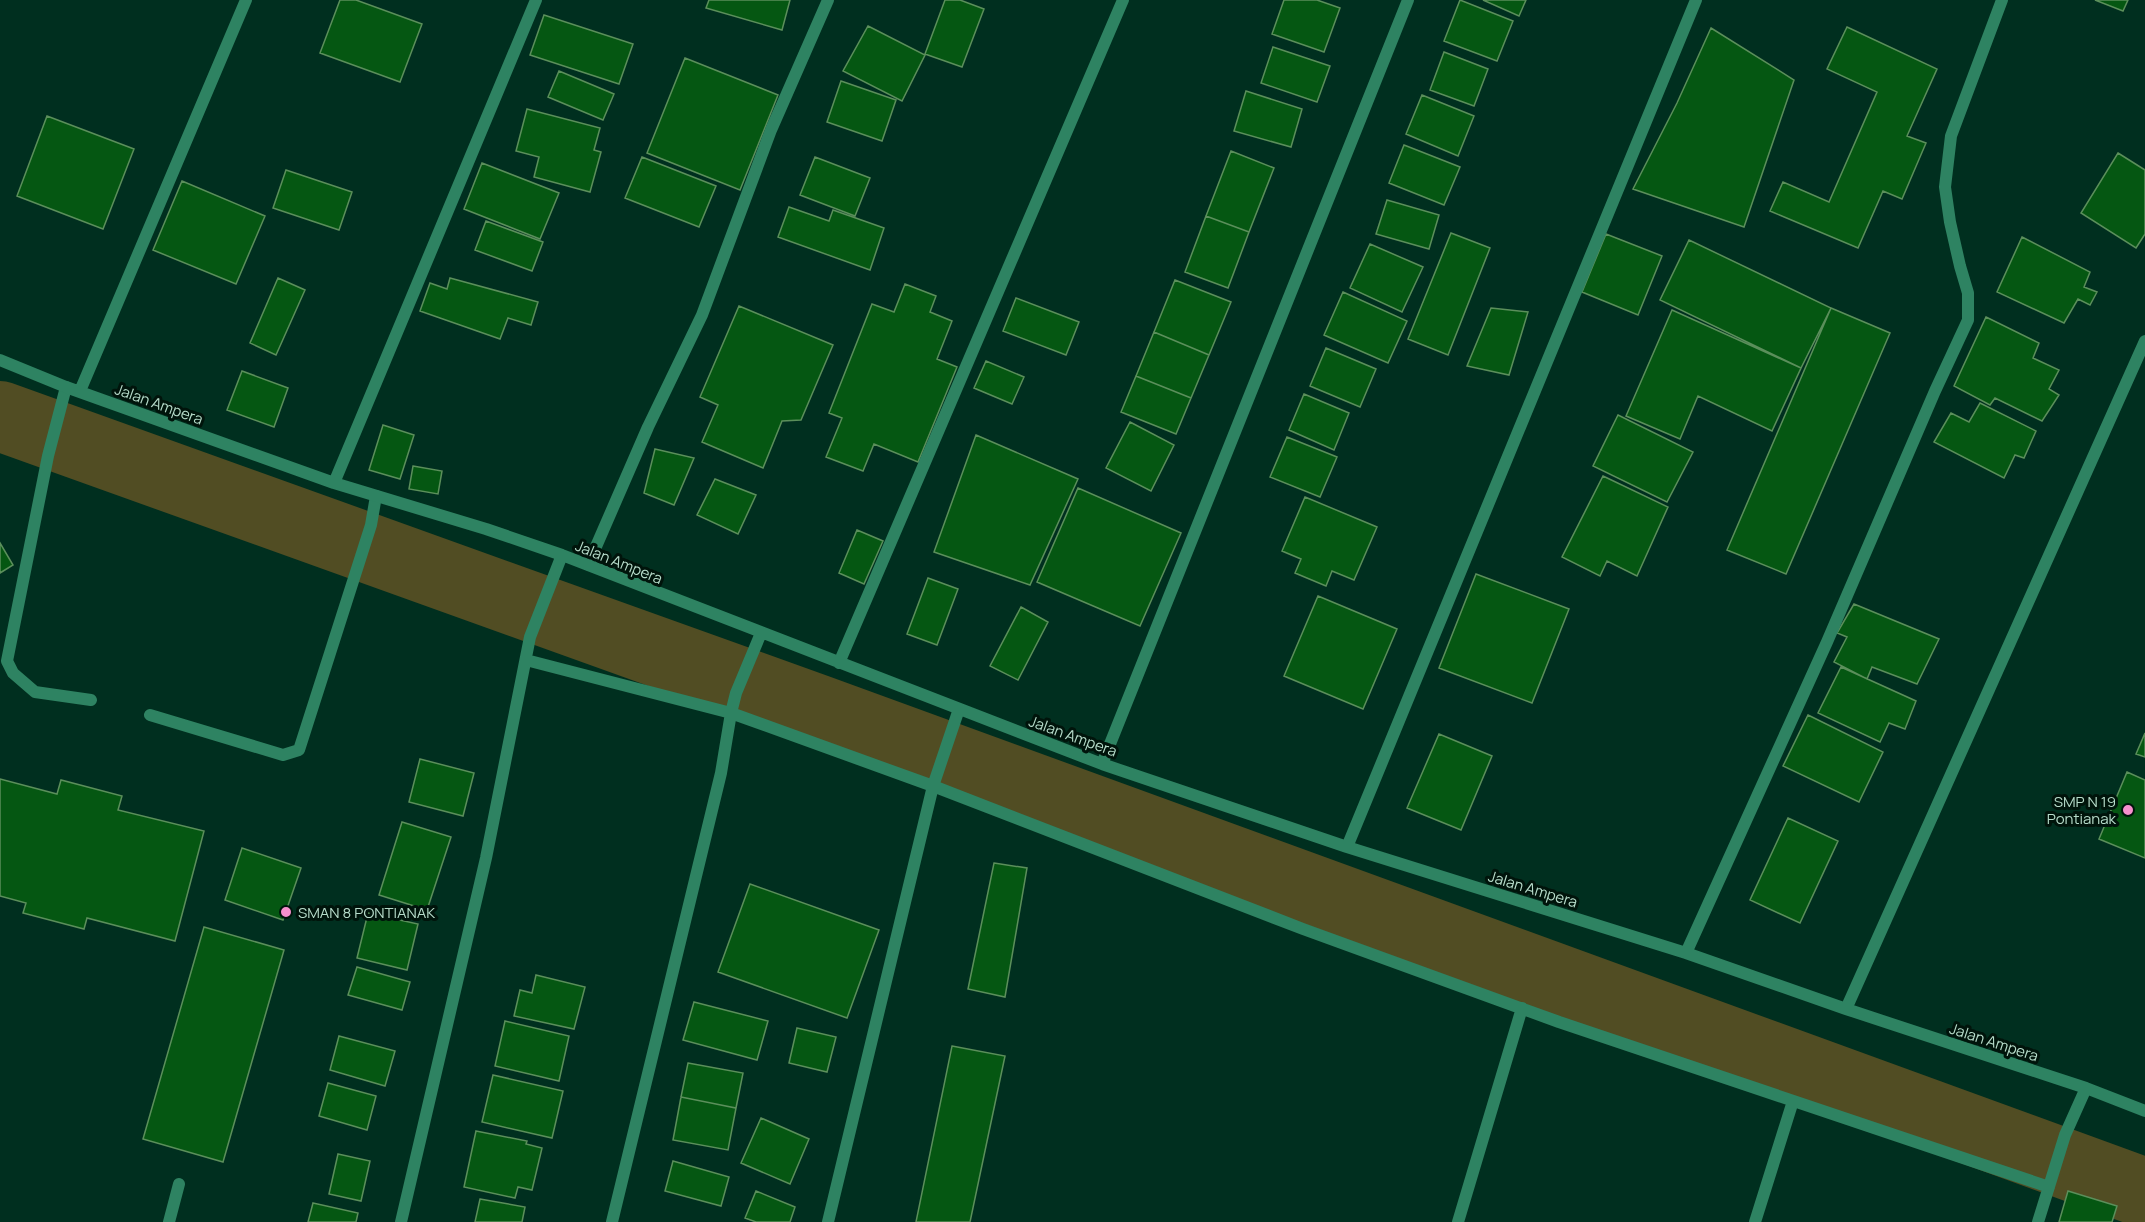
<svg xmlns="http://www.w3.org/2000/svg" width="2145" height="1222" viewBox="0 0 2145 1222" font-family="Manrope,sans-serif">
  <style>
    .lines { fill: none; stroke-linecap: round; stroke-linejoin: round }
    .river { stroke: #514d23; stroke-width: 70 }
    .building { fill: #055712; stroke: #5b8f5b; stroke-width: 1.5 }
    .lane { stroke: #2e8362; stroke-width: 12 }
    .street { stroke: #2e8362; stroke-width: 12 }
    .poi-dot { fill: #f790cd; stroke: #00140b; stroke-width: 2 }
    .labels { text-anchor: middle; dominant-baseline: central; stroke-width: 6; stroke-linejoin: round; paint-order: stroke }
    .street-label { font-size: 15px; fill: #b6dcca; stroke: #00140b }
    .poi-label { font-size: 15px; fill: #b6dcca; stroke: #00140b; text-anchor: end }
  </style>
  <rect width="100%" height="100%" fill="#002f1f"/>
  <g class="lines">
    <!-- river -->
    <path class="river" d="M0 416 819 710 2145 1193"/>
  </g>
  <!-- building -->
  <path class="building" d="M340 0H356L422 24 400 82 320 53Z
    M709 0H790L782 30 706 8Z
    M945 0H960L984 9 962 67 925 54Z
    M1284 0H1317L1340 8 1324 52 1272 34Z
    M1460 0 1513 21 1497 61 1444 41Z
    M1483 0H1526L1519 16Z
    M2095 0H2128L2123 11Z
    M544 15 633 44 619 84 530 55Z
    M868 26 925 55 902 101 843 71Z
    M1847 27 1937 69 1907 136 1926 143 1902 199 1883 191 1858 248 1770 211 1783 182 1829 202 1877 92 1827 69Z
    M1711 28 1794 80 1744 227 1633 189 1677 103Z
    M1273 47 1330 66 1317 102 1261 83Z
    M1444 52 1488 69 1474 106 1430 90Z
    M685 58 778 95 740 190 647 153Z
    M559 71 614 94 603 120 548 97Z
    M841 81 896 100 882 141 827 122Z
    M1246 91 1302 109 1291 147 1234 131Z
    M1422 95 1474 116 1458 156 1406 134Z
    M527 109 600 128 594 150 601 152 590 192 534 177 539 157 516 151Z
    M47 116 134 149 103 229 17 196Z
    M1404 145 1460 167 1444 205 1389 183Z
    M1231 151 1274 168 1249 232 1206 216Z
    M2118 153 2145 170V234L2136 248 2081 213Z
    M642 157 716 186 699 227 625 198Z
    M815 157 870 178 855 216 800 195Z
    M482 163 559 193 540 239 464 209Z
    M286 170 352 192 339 230 273 208Z
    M182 181 265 216 236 284 153 250Z
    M1387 200 1439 215 1429 249 1376 234Z
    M789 207 829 221 833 210 884 228 870 270 778 237Z
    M1206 216 1249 232 1228 288 1185 272Z
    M486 221 543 242 532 271 475 250Z
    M1451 233 1490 248 1448 355 1408 339Z
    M1606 234 1662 256 1638 315 1582 292Z
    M2022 237 2090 272 2084 287 2097 292 2090 305 2078 299 2064 323 1997 292Z
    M1689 240 1831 308 1801 368 1660 300Z
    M1370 244 1423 267 1402 312 1350 288Z
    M278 278 305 290 276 355 250 343Z
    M450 278 538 302 531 325 508 318 500 339 420 311 430 283 447 289Z
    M1175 280 1231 302 1209 355 1154 332Z
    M905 284 936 296 930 312 952 321 937 359 957 367 918 462 874 444 863 471 826 457 842 418 829 413 872 304 894 312Z
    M1343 292 1407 321 1388 363 1324 335Z
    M1016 298 1079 322 1066 355 1003 331Z
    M739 306 833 345 801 420 782 421 763 468 702 442 718 405 700 397Z
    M1491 308 1528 312 1509 375 1467 366Z
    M1831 308 1890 333 1786 574 1727 550Z
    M1672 310 1801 368 1772 431 1698 396 1680 439 1626 416Z
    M1986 317 2039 343 2033 358 2059 370 2049 389 2059 395 2042 421 1995 398 1990 405 1954 386Z
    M1154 332 1209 355 1191 398 1136 376Z
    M1326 348 1376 369 1360 407 1310 386Z
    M986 361 1024 377 1012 404 974 388Z
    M242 371 288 388 274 427 227 410Z
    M1136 376 1191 398 1176 434 1121 412Z
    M1304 394 1349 413 1334 450 1289 430Z
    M1980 403 2036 431 2024 458 2015 455 2004 478 1934 442 1951 413 1969 422Z
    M1618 415 1693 452 1667 502 1593 466Z
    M1130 422 1174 445 1151 491 1106 468Z
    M383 425 414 435 400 479 369 470Z
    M976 435 1078 479 1030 585 934 552Z
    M1287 437 1337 457 1320 497 1270 477Z
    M655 449 694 458 674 505 644 493Z
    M413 466 442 471 438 494 409 489Z
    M1603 476 1668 507 1637 576 1607 561 1600 576 1562 557Z
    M715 479 756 495 738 534 697 515Z
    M1078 488 1181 533 1140 626 1037 582Z
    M1305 497 1377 527 1354 580 1332 571 1326 586 1295 573 1301 559 1282 551Z
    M857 530 883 541 864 584 839 573Z
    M0 543 13 565 0 573Z
    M1476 574 1569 609 1532 703 1439 668Z
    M928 578 958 589 937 645 907 634Z
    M1318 596 1397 629 1363 709 1284 676Z
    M1854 604 1939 639 1917 684 1872 667 1867 679 1834 662 1847 637 1837 633Z
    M1021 607 1048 622 1018 680 990 666Z
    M1841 667 1916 701 1905 729 1889 723 1880 742 1818 713Z
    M1808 715 1883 752 1859 802 1783 766Z
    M2145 733V757L2136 754Z
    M1439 734 1492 756 1461 830 1407 808Z
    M420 759 474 773 463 816 409 802Z
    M2127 772 2145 780V858L2099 839Z
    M0 779 57 794 61 780 122 796 118 810 204 831 175 941 87 918 84 929 23 913 26 903 0 896Z
    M1788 818 1838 841 1800 923 1750 900Z
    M402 822 451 837 427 910 379 895Z
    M242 848 301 868 283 920 225 900Z
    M994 863 1027 868 1005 997 968 989Z
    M750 884 879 930 847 1018 718 972Z
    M368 913 418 924 407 970 357 958Z
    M204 927 284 950 223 1162 143 1139Z
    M357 967 410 982 402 1010 348 995Z
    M536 975 585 987 574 1029 514 1016 520 990 532 993Z
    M694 1002 768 1021 757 1060 683 1040Z
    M505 1021 569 1036 559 1081 495 1066Z
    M797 1028 836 1037 827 1072 789 1063Z
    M339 1036 395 1051 385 1086 330 1070Z
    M952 1046 1005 1056 970 1222H916Z
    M688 1063 743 1073 736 1108 681 1097Z
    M493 1075 563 1091 552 1138 482 1122Z
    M328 1083 376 1096 367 1130 319 1116Z
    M681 1097 736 1108 728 1150 673 1140Z
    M761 1118 809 1139 790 1184 741 1163Z
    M476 1131 527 1141 526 1144 542 1148 532 1190 518 1187 515 1198 464 1187Z
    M338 1154 370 1161 361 1201 329 1194Z
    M673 1161 729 1177 721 1206 665 1191Z
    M756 1191 795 1207 790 1222H756L745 1218Z
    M2068 1191 2117 1206 2112 1222H2059Z
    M480 1199 525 1207 522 1222H475Z
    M313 1203 358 1213 356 1222H308Z"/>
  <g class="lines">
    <!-- lane -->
    <path class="lane" d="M66 387 48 456 7 661 13 673 35 692 91 700
      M150 715 283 755 299 750 371 525 376 496
      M169 1222 179 1184"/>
    <!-- street -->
    <path class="street" d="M0 360 66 387 334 483 486 529 562 555 1102 764 1347 847 1686 953 1846 1009 2086 1088 2145 1111
      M80 391 246 0
      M334 483 536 0
      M588 565 648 427 702 315 771 130 828 0
      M526 660 731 713 933 786 1303 929 1559 1022 2049 1187
      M839 663 1123 0
      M1102 764 1408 0
      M1347 847 1696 0
      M1686 953 1827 642 1935 391 1968 320V293L1960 266 1950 222 1945 187 1951 136 2002 0
      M1846 1009 2145 341
      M401 1222 486 858 530 637 562 555
      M612 1222 721 773 731 713 736 693 761 633
      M828 1222 933 786 959 709
      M1458 1222 1522 1008
      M1755 1222 1793 1101
      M2038 1222 2065 1135 2086 1088"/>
  </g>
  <!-- markers -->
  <g class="poi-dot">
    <circle cx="2128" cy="810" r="6"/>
    <circle cx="286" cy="912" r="6"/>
  </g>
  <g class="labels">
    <!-- street labels -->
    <g class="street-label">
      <text transform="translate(159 404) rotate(20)">Jalan Ampera</text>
      <text transform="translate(619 562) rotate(22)">Jalan Ampera</text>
      <text transform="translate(1073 736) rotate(20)">Jalan Ampera</text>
      <text transform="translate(1533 889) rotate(17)">Jalan Ampera</text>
      <text transform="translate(1994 1042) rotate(18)">Jalan Ampera</text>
    </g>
    <!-- poi labels -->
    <g class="poi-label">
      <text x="2116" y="801">SMP N 19<tspan x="2116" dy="17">Pontianak</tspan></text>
      <text x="298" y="912" text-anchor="start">SMAN 8 PONTIANAK</text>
    </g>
  </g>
</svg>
